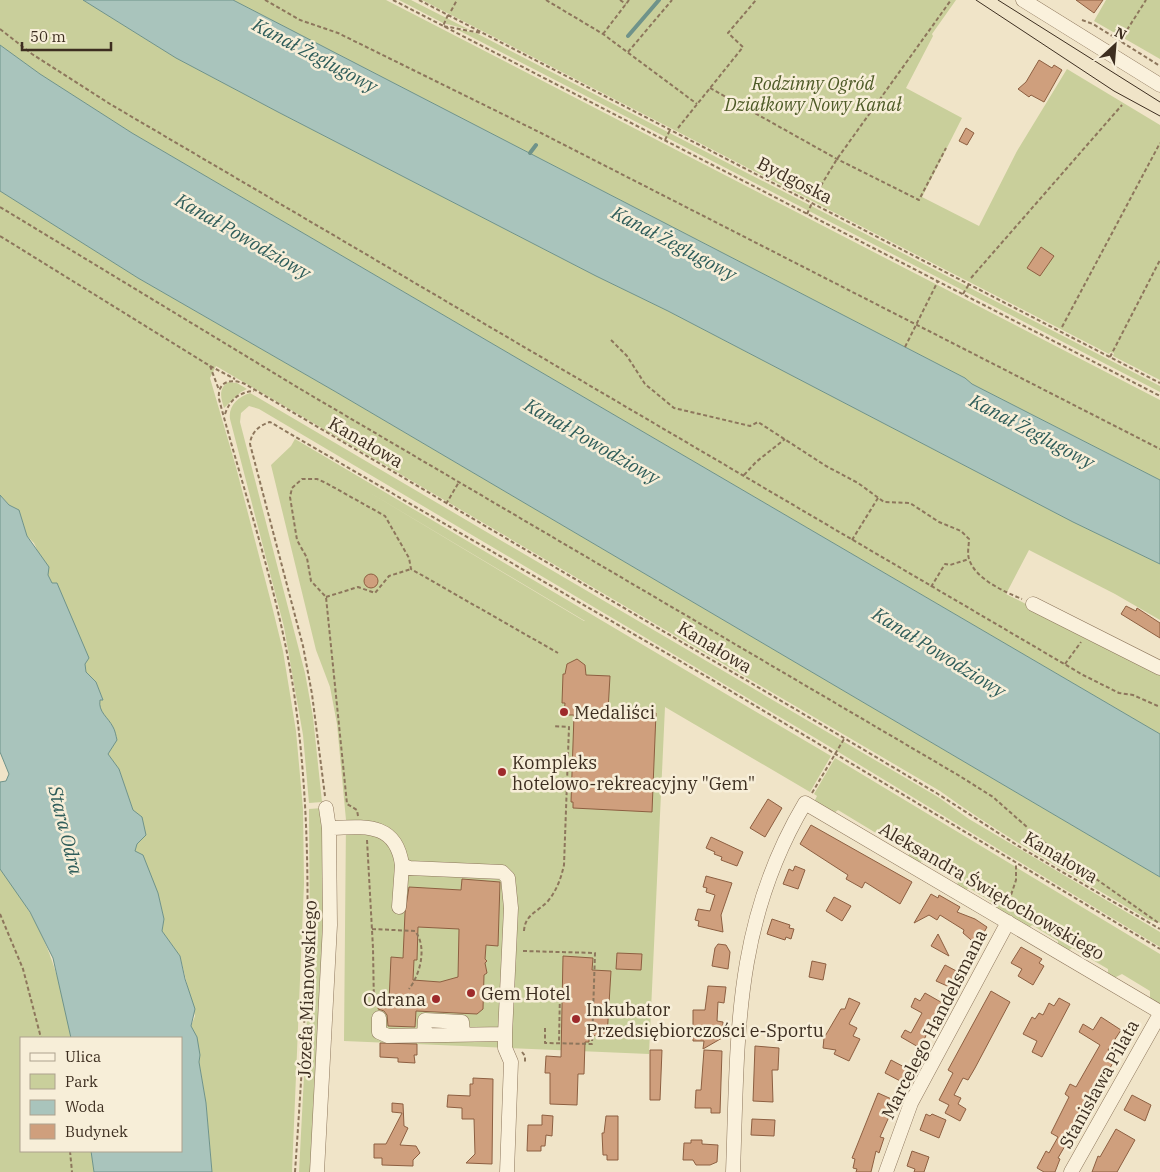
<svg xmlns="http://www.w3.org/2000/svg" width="1160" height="1172" viewBox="0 0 1160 1172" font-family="'IBM Plex Serif',serif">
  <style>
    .green { fill: #c9cf9b; fill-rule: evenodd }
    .water { fill: #a9c4bc; stroke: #6f938a }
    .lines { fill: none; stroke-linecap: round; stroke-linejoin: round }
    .stream { stroke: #6f938a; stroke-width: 4 }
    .building { fill: #cf9f7d; stroke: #8d5f41; fill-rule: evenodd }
    .minor-casing { stroke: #8d765c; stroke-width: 15 }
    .path { stroke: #8d765c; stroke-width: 2; stroke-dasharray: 4 2.5; stroke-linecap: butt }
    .minor { stroke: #faf1dc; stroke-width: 14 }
    .tram { stroke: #3d2e20; stroke-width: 1 }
    .poi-dot { fill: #9e2a2b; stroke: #f7eed8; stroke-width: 2 }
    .labels { text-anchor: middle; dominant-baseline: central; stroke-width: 5; stroke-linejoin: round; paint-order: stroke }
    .park-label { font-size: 18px; font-style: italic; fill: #4d5a26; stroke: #f7eed8 }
    .street-label { font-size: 18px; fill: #3d2e20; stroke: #f7eed8 }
    .poi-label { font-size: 18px; fill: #3d2e20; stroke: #f7eed8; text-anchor: start }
    .water-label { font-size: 19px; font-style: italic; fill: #2f5d5a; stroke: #f7eed8 }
  </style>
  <rect width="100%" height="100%" fill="#f0e4c8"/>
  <!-- green -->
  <path class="green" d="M0 0H83L176 58 278 112 596 276 668 311 1073 522 1160 564V620L1115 594 1029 550 1006 594 1160 671V734L132 133 40 74 0 45Z
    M233 0H386L1160 400V480L972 384 965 378Z
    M399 0H411L470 30 443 23Z
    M422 0H956L932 34 933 36 906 88 962 118 922 197 979 226 1017 151 1067 69 1160 125V380L1113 356 1114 353 1110 352 1109 354Z
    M1106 0H1160V59L1094 21Z
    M456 29 476 33 1160 386V392Z
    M0 191 138 278 336 392 1160 877V923L1149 920C1079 878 1006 839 940 791L216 366 210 378 236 467 272 606 283 651 296 731 303 809 304 884 292 1172H212L206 1103 199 1062 200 1055 191 1026 195 1016 180 956 162 931 164 919 158 893 135 851 137 844 146 835 133 810 119 769 108 754 113 727C107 719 98 711 100 700H103L96 682 86 672 85 664 48 575 34 543 27 536 19 510 9 505 0 495Z
    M228 382 237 383 247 389 241 392 224 408C221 398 218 389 228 382Z
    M250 393 938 797 969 819 1160 932V947L817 739 259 409 249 406 241 413 240 422 305 673 313 717 322 802 309 803 303 735 284 627 230 419C228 406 238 397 250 393Z
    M295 439 831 756 810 792 665 707 649 1054 344 1041 346 820 337 724 330 687 316 650 271 465 291 446ZM362 488 584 621H585Z
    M835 758 1160 954V1005L1150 999V991L1122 974 1114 978 1108 973V969L1072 948 1068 951 1058 945V941L1032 925 1029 928 994 907 995 904 969 888 966 890 957 886 958 881 922 861 919 863 909 857V853L838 810 834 813 814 802 817 796 814 794Z
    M323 808C325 930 319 1051 311 1172H299L310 960 309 809Z
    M0 869C44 925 59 969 71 1038H21V1151H91L94 1172H0Z"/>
  <!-- water -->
  <path class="water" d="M83 0H233L965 378 972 384 1160 480V564L1073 522 668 311 596 276 278 112 176 58Z
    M0 45 40 74 132 133 1160 734V877L336 392 138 278 0 191Z
    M0 495 9 505 19 510 27 536 49 567 48 575 52 583H57L89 658 85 664 86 672 96 682 103 700H100C98 712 108 717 113 727 115 730 116 736 117 740L108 754 119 769 133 810 142 817 146 835 137 844 135 851 143 855 158 893 164 919 162 931 180 956 185 979 195 1009 191 1026 197 1037 200 1055 199 1062 206 1103 212 1172H94L91 1151H181V1038H71L53 958 30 912 0 869V782L6 781 9 774 0 752Z"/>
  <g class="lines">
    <!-- stream -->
    <path class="stream" d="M628 36 659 0
      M530 153 536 145"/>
  </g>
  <!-- building -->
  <path class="building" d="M1076 0H1103L1094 13Z
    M1039 60 1052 68 1054 65 1062 70 1044 102 1031 95 1029 97 1018 89 1026 82Z
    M966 128 974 133 967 145 959 141Z
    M1041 247 1054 256 1040 276 1027 268Z
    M364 581a7 7 0 1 1 14 0a7 7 0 1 1-14 0Z
    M1126 606 1136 611 1137 608 1160 623V638L1121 614Z
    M577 659 585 665 586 675 610 676 608 711 656 713 652 812 573 808V802H571L574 715H564L565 703H562L563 674H565L567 664Z
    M768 799 782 808 765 837 750 828Z
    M811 825 912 882 900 904 865 882 862 888 846 879 848 875 800 844Z
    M711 837 743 852 737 866 721 860 722 857 714 854 715 852 706 848Z
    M795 866 805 870 798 889 783 884 789 869 793 871Z
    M706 876 732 883 721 915 723 932 698 926 699 921 695 920 698 909 710 911 715 895 706 892 707 888 703 887Z
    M462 879 500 882 498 946 486 945 485 959 487 961 485 963 487 973 484 975 483 1009 477 1014 416 1011 415 1027 388 1026 387 1015 384 1011 378 1009 379 1002H389L391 957 403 958 405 913 409 887 461 890ZM418 927 459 929 458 977 440 982 413 980 414 960H417Z
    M931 894 938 898 939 895 960 907 957 912 975 919 987 927 977 945 963 933 964 930 940 915 937 920 929 915 914 923Z
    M834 897 851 906 842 921 826 911Z
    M772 919 790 925 789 928 794 929 791 939 786 937 785 940 767 934Z
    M938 934 949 956 931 946Z
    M718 944 726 945 730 952 728 969 712 966 715 948Z
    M1021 947 1042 959 1039 963 1044 966 1033 985 1018 976 1022 969 1011 963Z
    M617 953 642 954 641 970 616 969Z
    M563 956 593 958 592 970 611 971 607 1037 589 1035V1042H585L584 1074H578L577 1105 550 1104V1073H545L546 1056 561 1057Z
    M812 961 826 964 823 980 809 977Z
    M945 965 962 974 954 989 936 981Z
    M708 986 726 987 724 1003 718 1002 717 1021 723 1022V1031L729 1034 703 1049 704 1041H693V1010H705Z
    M991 991 1010 1002 975 1068 968 1080 963 1078 954 1095 961 1098 958 1104 966 1109 960 1121 945 1113 949 1105 939 1100 953 1073 948 1070Z
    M925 993 946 1005 944 1013 937 1021 934 1019 920 1048 901 1037 905 1030 911 1033 922 1013 911 1007 915 998 920 1001Z
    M849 998 860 1003 849 1024 857 1028 853 1036 860 1039 849 1061 834 1054 836 1050 823 1048 824 1038 841 1009H845Z
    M1059 998 1070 1004 1042 1057 1032 1052 1037 1041 1023 1034 1032 1017 1035 1019 1039 1013 1043 1015 1049 1003 1054 1006Z
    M1101 1017 1121 1030 1108 1050 1115 1055 1112 1060 1114 1061 1058 1158 1060 1159 1055 1172H1044L1037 1168 1046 1151 1049 1153 1058 1137 1051 1133 1069 1097 1065 1094 1070 1084 1076 1087 1100 1045 1079 1032 1083 1024 1093 1030Z
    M380 1043 417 1044V1055H414L415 1063 398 1062V1058L380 1057Z
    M755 1046 779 1048 778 1070H772L773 1102 753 1101Z
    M650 1050H662L660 1100H650Z
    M704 1050 722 1051 720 1113H711V1108H695L696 1090H701Z
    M891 1060 908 1069 904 1083 885 1073Z
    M473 1078 493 1079 492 1164 466 1163 475 1154 474 1119H462V1108L447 1107 448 1095 470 1096V1084H473Z
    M878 1093 896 1101 880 1137 884 1138 879 1153 876 1151 871 1172H856L857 1169 853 1168 855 1159 852 1158Z
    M1132 1095 1151 1105 1145 1121 1124 1110Z
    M392 1103 403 1104 404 1126 408 1128 400 1145 416 1146 420 1153 413 1160V1166L382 1165V1158H374V1144H386L402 1113 392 1112Z
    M926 1114 930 1116 932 1114 946 1120 939 1138 920 1130Z
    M542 1115 553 1116 552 1136 546 1135 545 1146H541V1151H527L528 1125H542Z
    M606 1116H618V1160H607V1155H603L602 1133H604Z
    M752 1119 775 1120 774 1136 751 1135Z
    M1116 1129 1135 1140 1117 1172H1092L1098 1156 1100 1157Z
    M691 1140H702V1144L718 1145 717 1162 710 1165H696L693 1160H683L684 1143H691Z
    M912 1151 929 1157 924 1172H914L915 1169 907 1166Z"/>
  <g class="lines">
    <defs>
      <path id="minor" d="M1023 0 1160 85
        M1033 604 1160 668
        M329 828C363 827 396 821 402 865L409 868 502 872 508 878 511 908 505 1034 388 1036 379 1032V1018
        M399 907 402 865
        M505 1034V1048L511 1062 507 1172
        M424 1035 425 1020 462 1022 463 1034
        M317 1172 330 925 329 828 326 808
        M733 1172C738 1037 733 924 805 803L1160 1012
        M886 1172 911 1103 1008 922
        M1071 1172 1160 1014"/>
    </defs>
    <!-- minor casing -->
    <use href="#minor" class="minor-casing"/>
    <!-- path -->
    <path class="path" d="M265 0 300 20 338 33 539 132 1160 449
      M393 0 1160 396
      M419 0 1160 383
      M546 0 603 34 697 104
      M620 0 626 4
      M451 11 457 0
      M448 15 443 26 481 33
      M1082 20 1093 24 1160 66
      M0 29 32 54 110 104 1083 675 1119 693 1133 695 1160 707
      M603 34 629 0
      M1120 41 1146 0
      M628 52 672 0
      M710 88 837 159 919 200 946 148
      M678 128 743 47 728 33 756 0
      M665 140 670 130
      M814 197 837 159 951 0
      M0 207 302 390 958 775 993 797 1045 843 1160 924
      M807 214 812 203
      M0 236 210 366 235 379
      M971 278 1122 105
      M963 294 969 284
      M1062 327 1160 143
      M611 340 627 356 645 384 674 408 750 426 758 422 826 466 858 483 884 502 910 503 939 522 961 531 969 539C969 545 967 553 969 559 975 579 1005 592 1022 599
      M905 347 938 281
      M1110 357 1160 260
      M210 366 219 390
      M225 414C230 399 240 392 254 391
      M744 475 756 462 785 439
      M446 504 459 482
      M852 540 878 498
      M931 587 945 564 950 565 969 559
      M326 597 358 587 375 593 389 576 411 569
      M1065 664 1081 642
      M812 793 844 739
      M325 796 312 694 303 646 250 444C251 432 260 425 270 422L709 678 1160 949
      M358 816 357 810 347 804 326 597 311 581 307 558 297 540 290 497 292 488 302 479H317L326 483 385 516 409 558 411 569 558 653
      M367 840 373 948 374 1007
      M1007 907 1016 880V864
      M0 914 23 969 41 1038
      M372 929 415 931C427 946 421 973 409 989
      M524 931C525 914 538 912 548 901 557 890 561 878 564 865L569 727 553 726
      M523 951 595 953 592 1044 545 1043V1026
      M546 991 560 992 559 1043
      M522 1052 525 1056V1064
      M70 1151 72 1172
      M295 1172C306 1012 317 852 294 693 279 593 245 497 219 399 217 381 231 378 245 384L844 738 938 794 1023 849 1160 929"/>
    <!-- minor -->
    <use href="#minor" class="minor"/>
    <!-- tram -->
    <path class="tram" d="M976 0 1114 91 1160 116
      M998 0 1160 102"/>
  </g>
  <!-- markers -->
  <g class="poi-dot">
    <circle cx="564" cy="712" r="5"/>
    <circle cx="502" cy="772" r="5"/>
    <circle cx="471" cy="993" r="5"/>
    <circle cx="436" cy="999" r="5"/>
    <circle cx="576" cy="1019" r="5"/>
  </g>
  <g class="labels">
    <!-- park labels -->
    <g class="park-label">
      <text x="813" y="83">Rodzinny Ogród<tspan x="813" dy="21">Działkowy Nowy Kanał</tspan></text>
    </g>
    <!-- street labels -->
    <g class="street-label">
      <text transform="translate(795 180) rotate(27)">Bydgoska</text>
      <text transform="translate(366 442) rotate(30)">Kanałowa</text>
      <text transform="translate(715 647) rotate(31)">Kanałowa</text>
      <text transform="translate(1061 857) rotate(31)">Kanałowa</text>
      <text transform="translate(992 891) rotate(30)">Aleksandra Świętochowskiego</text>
      <text transform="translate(307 989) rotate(-88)">Józefa Mianowskiego</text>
      <text transform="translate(934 1024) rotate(-63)">Marcelego Handelsmana</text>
      <text transform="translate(1099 1084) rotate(-61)">Stanisława Pilata</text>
    </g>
    <!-- poi labels -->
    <g class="poi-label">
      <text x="574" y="712">Medaliści</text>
      <text x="512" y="762">Kompleks<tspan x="512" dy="21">hotelowo-rekreacyjny "Gem"</tspan></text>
      <text x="481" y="993">Gem Hotel</text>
      <text x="426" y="999" text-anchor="end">Odrana</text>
      <text x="586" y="1009">Inkubator<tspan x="586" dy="21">Przedsiębiorczości e-Sportu</tspan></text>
    </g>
    <!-- water labels -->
    <g class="water-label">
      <text transform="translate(315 55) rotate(28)">Kanał Żeglugowy</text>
      <text transform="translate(243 236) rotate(30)">Kanał Powodziowy</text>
      <text transform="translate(674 243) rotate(28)">Kanał Żeglugowy</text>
      <text transform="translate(1032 431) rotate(28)">Kanał Żeglugowy</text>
      <text transform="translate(592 441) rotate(30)">Kanał Powodziowy</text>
      <text transform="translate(939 652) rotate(32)">Kanał Powodziowy</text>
      <text transform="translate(66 830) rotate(76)">Stara Odra</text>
    </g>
  </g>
  <!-- legend -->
  <rect x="20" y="1037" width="162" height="115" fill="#f7eed8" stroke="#ada18e"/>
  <rect x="30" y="1053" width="25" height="8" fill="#faf1dc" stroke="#ada18e"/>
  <text x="65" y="1062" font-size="15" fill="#3d2e20">Ulica</text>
  <rect x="30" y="1074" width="25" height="15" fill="#c9cf9b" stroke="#ada18e"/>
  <text x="65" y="1087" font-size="15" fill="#3d2e20">Park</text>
  <rect x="30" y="1100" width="25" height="15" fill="#a9c4bc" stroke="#ada18e"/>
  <text x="65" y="1112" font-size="15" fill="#3d2e20">Woda</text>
  <rect x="30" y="1124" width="25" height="15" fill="#cf9f7d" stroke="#ada18e"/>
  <text x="65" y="1137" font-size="15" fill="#3d2e20">Budynek</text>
  <!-- north arrow -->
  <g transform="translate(1115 45) rotate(26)" stroke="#f7eed8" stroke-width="4" paint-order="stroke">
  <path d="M0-4L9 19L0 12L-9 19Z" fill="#3d2e20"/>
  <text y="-8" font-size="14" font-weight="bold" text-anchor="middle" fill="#3d2e20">N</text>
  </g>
  <!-- scale -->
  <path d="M22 42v8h89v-8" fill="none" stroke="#3d2e20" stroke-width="2.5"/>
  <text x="30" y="42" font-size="15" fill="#3d2e20" stroke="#f7eed8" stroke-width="4" paint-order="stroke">50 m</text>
</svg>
